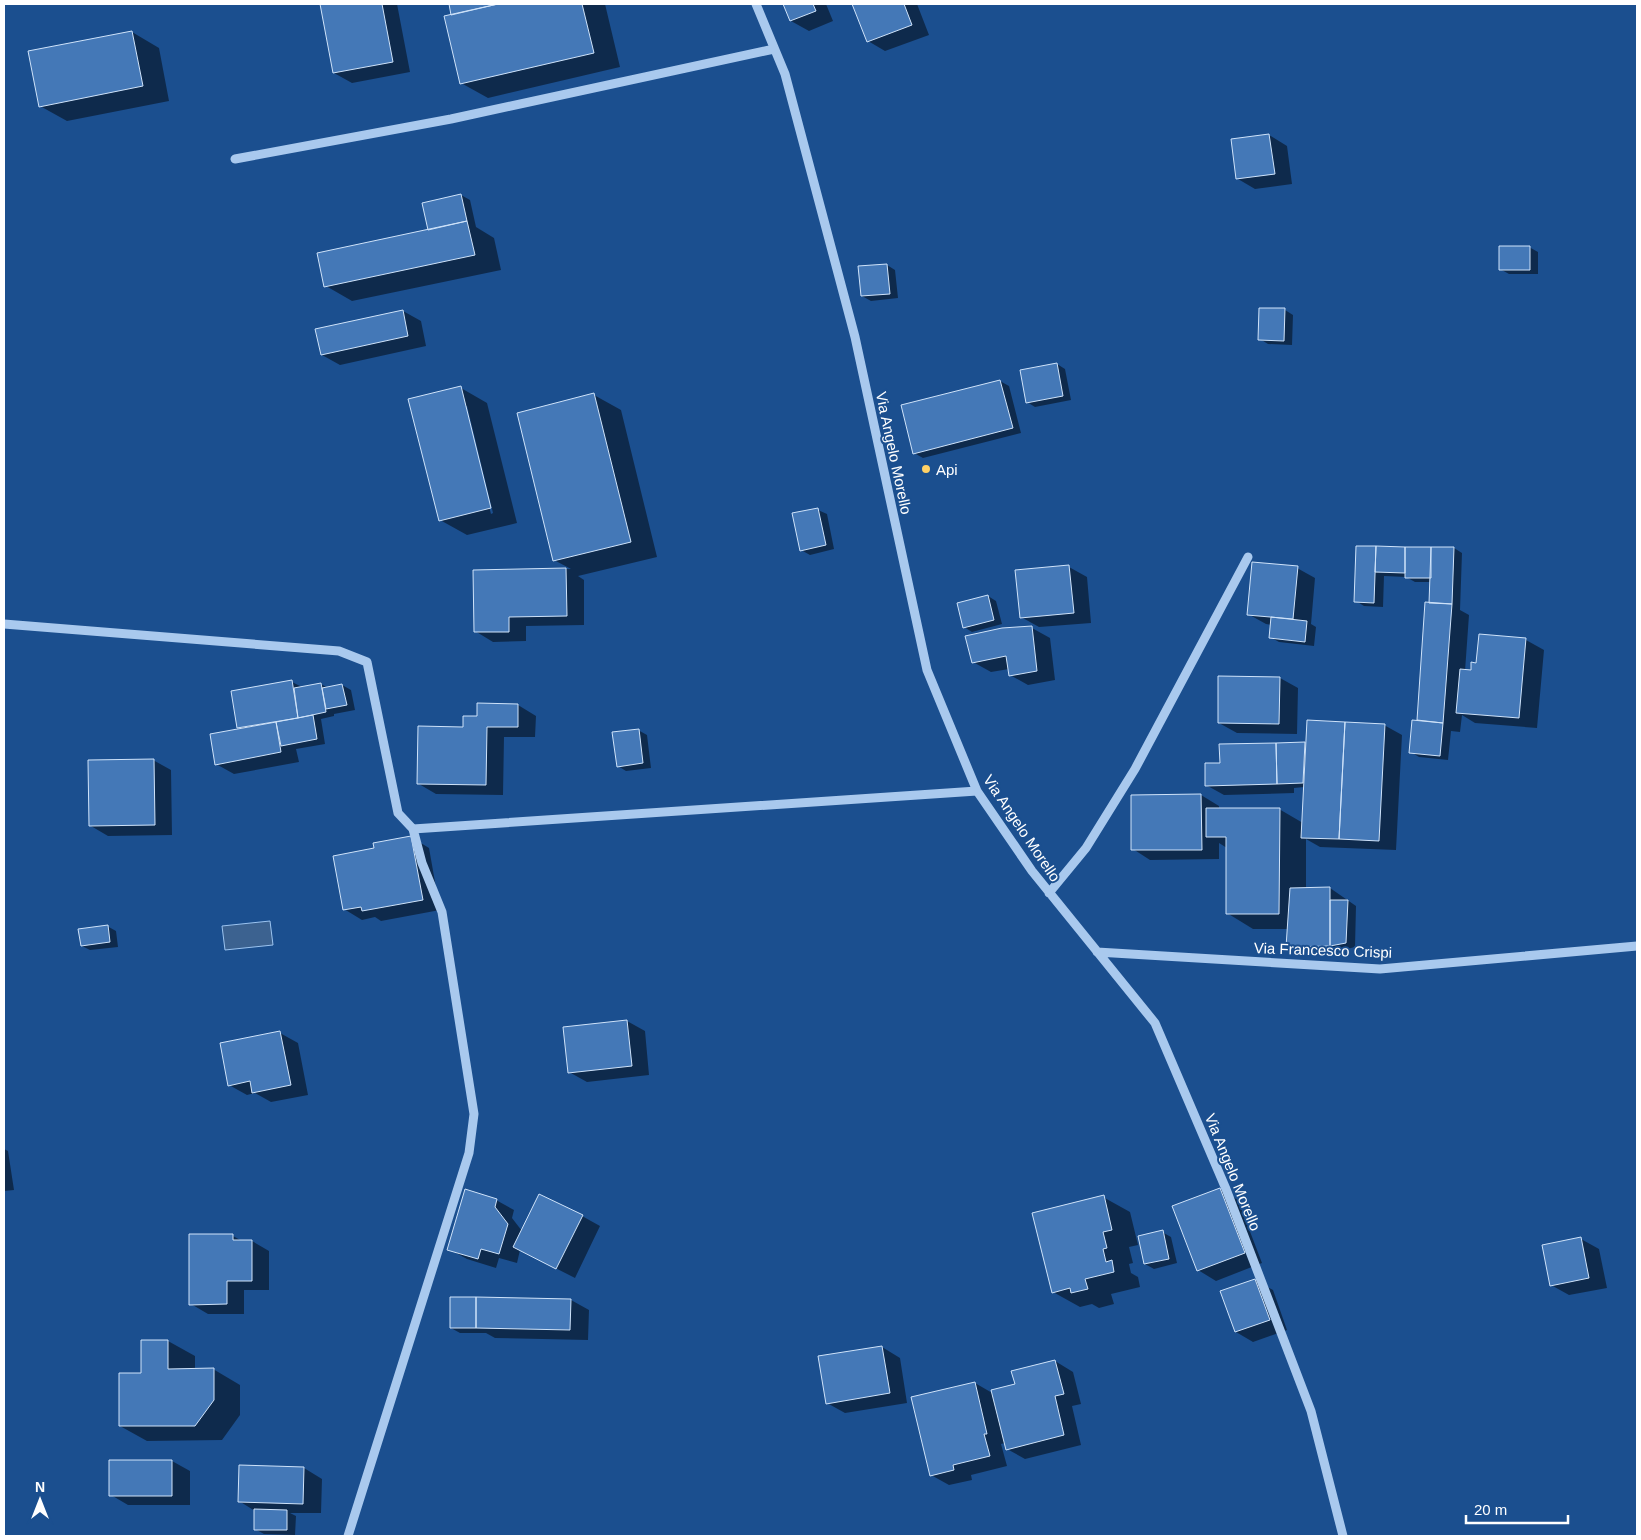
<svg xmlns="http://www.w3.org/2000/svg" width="1641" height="1540" viewBox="0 0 1641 1540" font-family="Helvetica,sans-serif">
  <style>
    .water { fill: #3c6290; stroke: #9cc4f0 }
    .shadow { fill: #0007; fill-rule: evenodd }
    .building { fill: #4478b7; stroke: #cfe3fa }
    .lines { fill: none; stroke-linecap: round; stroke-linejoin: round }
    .minor { stroke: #a9c9ee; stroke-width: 9 }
    .poi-dot { fill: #ffd166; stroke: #1b4f8f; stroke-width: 2 }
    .labels { text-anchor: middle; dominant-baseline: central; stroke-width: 4; stroke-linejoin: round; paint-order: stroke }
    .street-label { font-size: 15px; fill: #fff; stroke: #1b4f8f }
    .poi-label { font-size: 15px; fill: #fff; stroke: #1b4f8f; text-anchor: start }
  </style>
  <rect width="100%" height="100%" fill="#1b4f8f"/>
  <!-- water -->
  <path class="water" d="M270 921 273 945 225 950 222 926Z"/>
  <!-- shadow -->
  <path class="shadow" d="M321 4H397L410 72 352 83 334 73Z
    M450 4H605L620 67 488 98 461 83Z
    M784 4H826L833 21 809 31 791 21Z
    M853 4H917L929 35 885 51 868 41Z
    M132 32 159 48 169 101 67 121 40 106Z
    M1269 135 1287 146 1292 184 1255 189 1238 179Z
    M461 195 470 200 476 227 494 238 501 270 352 301 326 286 430 231Z
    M1529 247 1538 252V274H1509L1500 269Z
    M887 265 895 270 898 298 871 301 862 296Z
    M1285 310 1293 315 1292 345 1268 344 1260 339Z
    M403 311 421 321 426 346 340 365 322 355Z
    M1057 364 1065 369 1071 400 1035 407 1027 402Z
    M1000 381 1009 386 1021 433 923 458 914 453Z
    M461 388 487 403 517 523 467 535 440 520ZM464 406H467L493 513 491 514Z
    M594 395 621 410 657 557 578 576 584 580V625L526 626V641L493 642 475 631 474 571 571 569 554 560Z
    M818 510 827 514 834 549 810 555 801 550Z
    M1357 547 1454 548 1462 553 1460 610 1469 615 1465 671H1472L1478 664 1480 635 1526 640 1544 650 1537 728 1475 723 1462 715 1460 732 1451 731 1448 760 1419 757 1411 752 1418 722 1427 603H1430L1432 582H1415L1406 577 1384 576 1383 607 1364 606 1356 601Z
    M1069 567 1087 577 1091 623 1039 627 1021 617Z
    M1297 568 1315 578 1311 624 1316 627 1314 646 1279 642 1270 637 1272 625 1266 624 1248 614Z
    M988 596 996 601 1002 624 972 632 964 627Z
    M1032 628 1050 638 1055 680 1028 685 1010 675 1009 669 991 672 973 662Z
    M1280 678 1298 688 1297 734 1237 733 1219 723Z
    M292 682 302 687 321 684 328 688 342 685 351 690 355 710 334 714V716L321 719 325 744 296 749 299 762 234 774 216 764 211 735 239 729 232 692Z
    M478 705H518L536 716 535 737H504L503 795 436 794 419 784 464 728 478 717Z
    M1384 725 1402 735 1396 850 1320 847 1306 839V889L1330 888 1356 906 1355 947 1347 949V955L1305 956 1288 946 1289 929H1253L1227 913V848L1219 843V859L1150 860 1133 849 1132 796 1201 795 1219 806V809H1279L1303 823 1304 787 1294 788V793L1224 795 1206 785 1221 764Z
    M638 730 647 735 651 768 626 771 618 766Z
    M153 760 171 770 172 835 108 836 91 826Z
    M411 837 429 848 440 910 381 921 375 917 362 920 344 909 375 849Z
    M107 926 116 931 118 947 90 950 82 946Z
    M627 1021 645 1031 649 1075 587 1082 569 1072Z
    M280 1033 298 1043 308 1095 271 1102 255 1093 247 1095 229 1085Z
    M4 1149 8 1151 14 1190 4 1191Z
    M1220 1189 1238 1200 1262 1263 1216 1281 1198 1270Z
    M1103 1197 1130 1212 1138 1245 1129 1247 1133 1263 1129 1264 1131 1273 1138 1277 1140 1287 1111 1294 1114 1304 1099 1308 1092 1304 1080 1307 1053 1292Z
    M496 1200 514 1210 512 1218 522 1231 582 1216 600 1226 575 1278 520 1250 517 1263 499 1258 496 1268 467 1259 449 1249Z
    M1162 1232 1171 1237 1177 1263 1154 1269 1145 1264Z
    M233 1236 242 1241H252L269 1251V1290H244V1314H208L191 1304Z
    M1581 1239 1599 1249 1607 1288 1569 1295 1551 1285Z
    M1255 1280 1273 1290 1287 1330 1253 1342 1236 1332Z
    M571 1300 589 1310 588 1340 495 1338 486 1333H460L451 1328Z
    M168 1341 195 1356V1370L213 1369 240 1385V1415L222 1440 147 1441 120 1426 142 1374V1342Z
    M882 1347 900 1358 907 1403 845 1413 827 1403Z
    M1055 1361 1073 1372 1081 1404 1072 1406 1081 1445 1025 1459 1007 1449 1005 1443 1001 1444 1007 1466 971 1475 972 1480 949 1485 931 1475 975 1383 994 1394 1016 1385Z
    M111 1461H172L190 1471V1505H128L111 1495Z
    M304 1468 322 1479 321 1513H290L296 1516 295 1535 264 1534 255 1529V1511L239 1501Z"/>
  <!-- building -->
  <path class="building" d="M320 4H382L393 62 333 73Z
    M449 4H498L451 15Z
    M498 4H582L594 53 460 84 444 16Z
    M783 4H813L816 11 790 21Z
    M852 4H904L912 25 867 42Z
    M132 31 143 86 39 107 28 51Z
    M1269 134 1275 174 1236 179 1231 139Z
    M461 194 467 221 428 230 422 203Z
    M467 221 475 255 324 287 317 253Z
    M1499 246H1530V270H1499Z
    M887 264 890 294 861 296 858 266Z
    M1259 308H1285L1284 341 1258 340Z
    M403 310 408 336 321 355 315 329Z
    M1057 363 1063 396 1026 403 1020 370Z
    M1000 380 1013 428 913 454 901 405Z
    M461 386 491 508 439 521 408 399Z
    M594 393 631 542 553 561 517 413Z
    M818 508 826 545 800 551 792 513Z
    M1356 546H1376L1374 603 1354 602Z
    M1376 546 1405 547V573L1375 572Z
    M1405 547H1431V578H1405Z
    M1431 547H1454L1452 604 1429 603Z
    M1252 562 1298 566 1293 619 1247 615Z
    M1069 565 1074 613 1020 618 1015 570Z
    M566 568 567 616 509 617V632H474L473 570Z
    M988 595 994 620 963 628 957 603Z
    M1425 602 1452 604 1443 723 1417 720Z
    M1271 617 1307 621 1305 642 1269 638Z
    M1032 626 1037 671 1009 676 1006 656 972 663 965 636 1002 628Z
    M1479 634 1526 638 1519 718 1456 713 1460 669 1471 670V662L1476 663Z
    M1218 676 1280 677 1279 724 1218 723Z
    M292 680 298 718 237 728 231 691Z
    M321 683 326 712 298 718 294 688Z
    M342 684 347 705 326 709 322 688Z
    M477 703 518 704V727H487L486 785 417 784 418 726 463 727V716H477Z
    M313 715 317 739 281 746 276 722Z
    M1307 720 1345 722 1339 839 1301 838Z
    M1412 720 1443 723 1440 756 1409 753Z
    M276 722 281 752 215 765 210 734Z
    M1345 722 1385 724 1379 841 1339 839Z
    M639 729 643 763 617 767 612 732Z
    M1305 742 1303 783 1277 784 1276 743Z
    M1276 743 1277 784 1205 786V763H1220L1219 744Z
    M154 759 155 825 89 826 88 760Z
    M1201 794 1202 850H1131V795Z
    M1206 808H1280L1279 914H1226V837H1206Z
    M411 836 423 900 362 911 361 907 343 910 333 856 374 848 373 843Z
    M1330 887V946L1286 947 1290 888Z
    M1330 900H1348L1346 943 1330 946Z
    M108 925 110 942 81 946 78 929Z
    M627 1020 632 1066 568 1073 563 1027Z
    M280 1031 291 1085 252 1093 250 1081 228 1086 220 1043Z
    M1220 1188 1245 1253 1197 1271 1172 1206Z
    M465 1189 497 1199 495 1207 508 1224 499 1254 481 1249 478 1259 447 1250Z
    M539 1194 583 1215 556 1269 513 1247Z
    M1104 1195 1112 1230 1103 1232 1107 1248 1103 1249 1106 1262 1112 1260 1114 1272 1085 1279 1088 1289 1071 1293 1070 1288 1052 1293 1032 1213Z
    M1163 1230 1169 1259 1144 1264 1138 1236Z
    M189 1234H233V1240H252V1281H227V1304L189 1305Z
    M1581 1237 1589 1278 1550 1286 1542 1245Z
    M1255 1279 1270 1320 1235 1332 1220 1291Z
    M450 1297H476V1328H450Z
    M476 1297 571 1299 570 1330 476 1328Z
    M141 1340H168V1369L214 1368V1400L195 1426H119V1373H141Z
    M882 1346 890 1393 826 1404 818 1356Z
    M1055 1360 1064 1394 1055 1396 1064 1435 1006 1450 991 1390 1015 1384 1011 1371Z
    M975 1382 987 1434H984L990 1456 953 1465 954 1470 930 1476 911 1397Z
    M109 1460H172V1496H109Z
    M239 1465 304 1467 303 1504 238 1502Z
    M254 1509 287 1510V1530H254Z"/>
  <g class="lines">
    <!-- minor -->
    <path class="minor" d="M756 4 785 74 855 337 927 670 977 791 1032 871 1155 1023 1226 1189 1311 1411 1343 1536
      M235 159 451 119 774 49
      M4 624 339 651 367 662 398 813 413 829 977 791
      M1049 893 1086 848 1135 769 1248 557
      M1097 952 1380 969 1637 946
      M348 1536 469 1153 474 1114 442 912 422 863 413 829"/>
  </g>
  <!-- markers -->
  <circle class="poi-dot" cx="926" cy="469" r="5"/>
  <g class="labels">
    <!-- street labels -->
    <g class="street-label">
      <text transform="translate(894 453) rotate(78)">Via Angelo Morello</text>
      <text transform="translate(1022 828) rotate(56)">Via Angelo Morello</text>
      <text transform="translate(1323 950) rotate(2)">Via Francesco Crispi</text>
      <text transform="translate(1233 1172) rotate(68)">Via Angelo Morello</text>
    </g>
    <!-- poi labels -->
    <g class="poi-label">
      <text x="936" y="469">Api</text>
    </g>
  </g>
  <!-- border -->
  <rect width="1641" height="1540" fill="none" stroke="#ffffff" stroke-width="10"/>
  <!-- north arrow -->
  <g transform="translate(40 1500)" stroke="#1b4f8f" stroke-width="4" paint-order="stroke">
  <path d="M0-4L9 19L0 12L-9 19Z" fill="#ffffff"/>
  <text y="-8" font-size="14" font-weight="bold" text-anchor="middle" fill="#ffffff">N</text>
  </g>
  <!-- scale -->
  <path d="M1466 1515v8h102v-8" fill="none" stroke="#ffffff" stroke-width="2.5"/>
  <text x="1474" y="1515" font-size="15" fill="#ffffff" stroke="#1b4f8f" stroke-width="4" paint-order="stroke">20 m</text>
</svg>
